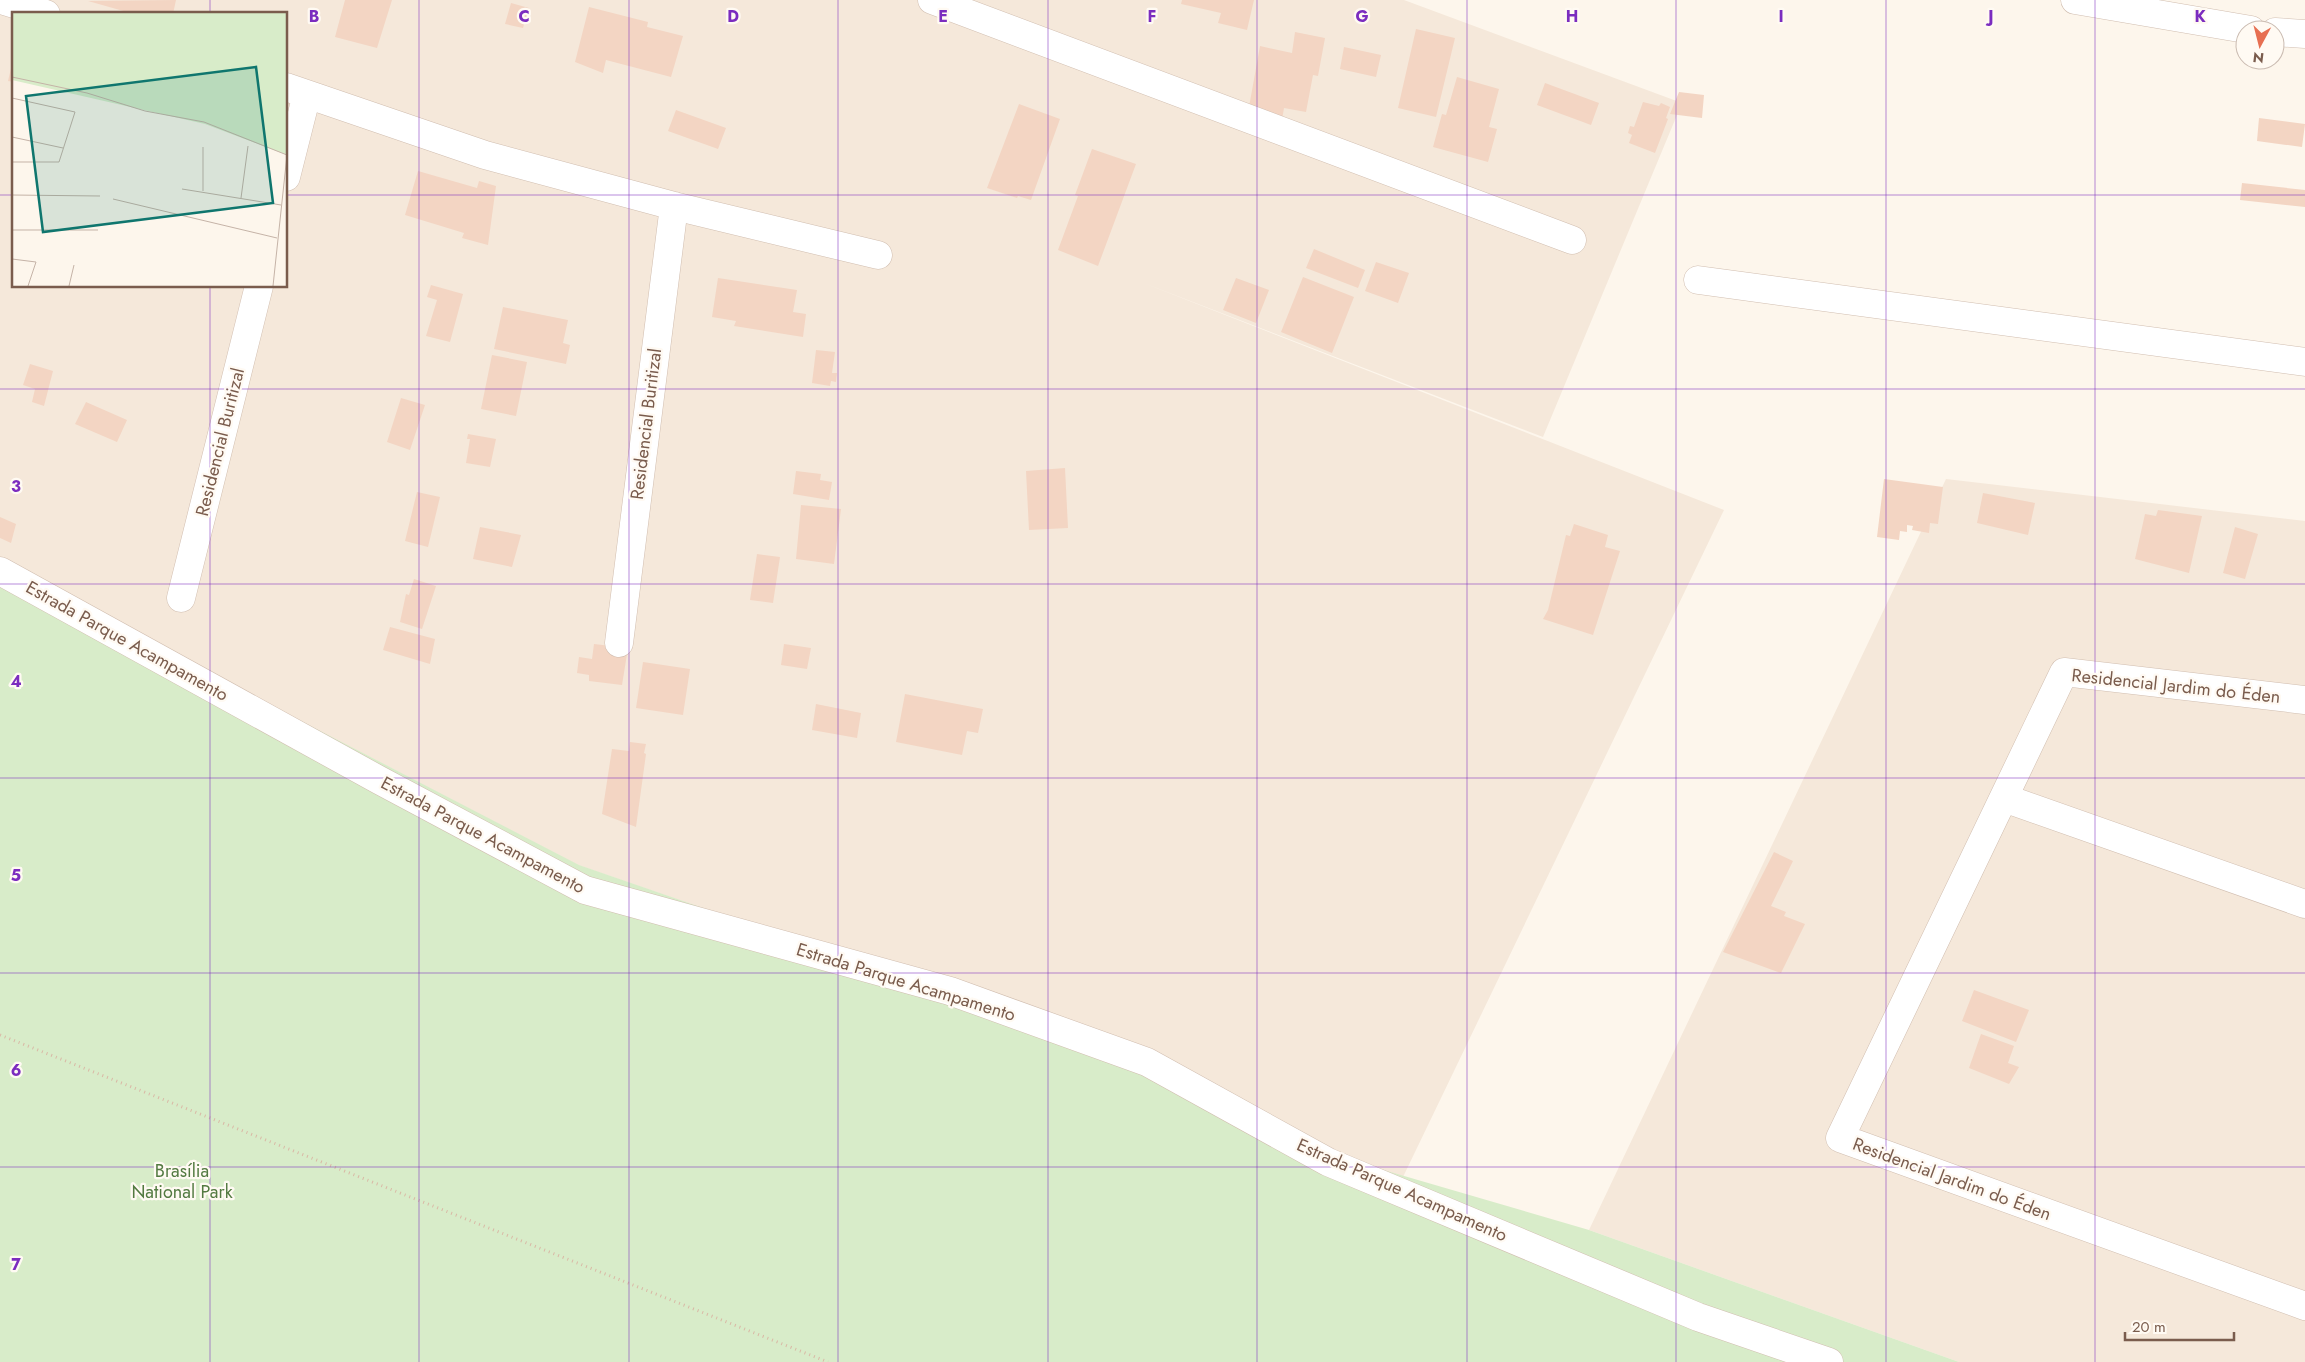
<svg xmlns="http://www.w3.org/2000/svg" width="2305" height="1362" viewBox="0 0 2305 1362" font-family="Jost,sans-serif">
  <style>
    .residential { fill: #f5e8da; fill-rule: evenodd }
    .green { fill: #d8ecc9 }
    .building { fill: #f3d5c3 }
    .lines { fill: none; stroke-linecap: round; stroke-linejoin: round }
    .minor-casing { stroke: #d1beb0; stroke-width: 29 }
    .path { stroke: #d9b8a5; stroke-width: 3; stroke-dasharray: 1 4; stroke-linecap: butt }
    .minor { stroke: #fff; stroke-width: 28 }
    .grid { fill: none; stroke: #7b2cbf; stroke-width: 1; stroke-opacity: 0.55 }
    .labels { text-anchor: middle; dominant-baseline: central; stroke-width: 4.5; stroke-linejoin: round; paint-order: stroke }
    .street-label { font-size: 18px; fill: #7a5c4d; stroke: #fffaf3 }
    .park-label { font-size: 18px; fill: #537a41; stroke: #fffaf3 }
    .inset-road { fill: none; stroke: #c5b3a7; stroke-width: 1 }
    .view { fill: #0f766e; fill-opacity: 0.15; stroke: #0f766e; stroke-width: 2.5 }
    .inset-edge { fill: none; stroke: #7a5c4d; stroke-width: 2.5 }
    .grid-label { font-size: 16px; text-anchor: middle; font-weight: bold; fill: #7b2cbf; stroke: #fffaf3; stroke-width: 4.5; stroke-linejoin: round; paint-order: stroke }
  </style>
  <rect width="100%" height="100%" fill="#fdf6ec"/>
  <!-- residential -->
  <path class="residential" d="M0 0H1404L1682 103 1543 437 1141 282 1724 510 1403 1177 1338 1157 810 945 578 865 0 565ZM14 14H286V286H14Z
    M1946 479 2305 521V1362H1959L1589 1230Z"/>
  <!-- green -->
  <path class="green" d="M0 565 579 865 810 945 1160 1057 1339 1157 1589 1230 1959 1362H0Z"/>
  <!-- building -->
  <path class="building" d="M176 0 173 14H134L88 1Z
    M345 0H392L377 48 335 37Z
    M1182 0H1254L1247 30 1218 23 1221 13 1181 4Z
    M511 3 529 8 523 28 505 24Z
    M589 7 648 22 647 27 683 36 671 77 606 60 603 73 575 62Z
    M1416 29 1455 38 1436 117 1398 108Z
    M1295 32 1325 38 1318 76 1313 75 1306 112 1284 108 1282 120 1249 107 1260 46 1292 53Z
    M1344 47 1381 55 1376 77 1340 69Z
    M13 60H14V82L8 81Z
    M1457 77 1499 89 1489 127 1497 129 1488 162 1433 147 1442 114 1446 115Z
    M1545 83 1599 103 1591 125 1537 105Z
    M1679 92 1704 95 1702 118 1670 114Z
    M1643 102 1659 106 1661 103 1670 107 1666 118 1668 119 1655 153 1629 143 1632 135 1628 133 1630 126 1634 127Z
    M1019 104 1060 119 1031 200 1018 196 1017 198 987 188Z
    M676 110 726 128 718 149 668 131Z
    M2259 118 2305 124 2302 147 2257 141Z
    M1092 149 1136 164 1098 266 1058 250 1078 196 1075 195Z
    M418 171 477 188 479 181 496 186 488 245 462 238 464 233 405 215Z
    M2242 183 2305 190V207L2240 200Z
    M1314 249 1365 270 1358 288 1306 268Z
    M1376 262 1409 273 1398 303 1365 291Z
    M1303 277 1354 297 1332 353 1281 332Z
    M718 278 797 290 793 312 806 314 803 337 734 326 736 321 712 317Z
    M1236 278 1269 290 1256 323 1223 310Z
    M431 285 463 294 450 342 426 336 437 300 427 297Z
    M503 307 568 320 563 343 570 345 566 364 494 349Z
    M816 350 835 352 832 373H837L836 382 831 381 830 386 812 383Z
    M492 355 527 362 516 416 481 409Z
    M30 364 53 371 44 406 32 402 35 389 23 385Z
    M401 398 425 405 410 450 387 442Z
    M86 402 127 420 117 442 75 424Z
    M468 434 496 439 490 467 466 463 470 439H467Z
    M1065 468 1068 528 1029 530 1026 471Z
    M796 471 821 474 820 480 832 482 829 500 793 494Z
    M1884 479 1943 487 1938 524 1930 523 1929 533 1912 530 1913 526 1907 525V532L1900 531 1899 540 1877 537Z
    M417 492 440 497 428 547 405 541Z
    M1983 493 2035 503 2028 535 1977 523Z
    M801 505 841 509 834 564 796 559Z
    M2158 510 2202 516 2189 573 2135 559 2145 514 2156 516Z
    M0 517 16 524 11 543 0 538Z
    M1574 524 1608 535 1605 547 1620 551 1593 635 1543 619 1548 610 1566 535 1570 536Z
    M480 527 521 535 512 567 473 559Z
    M2235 527 2258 534 2245 579 2223 573Z
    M757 554 780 557 773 603 750 600Z
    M414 579 436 586 422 629 400 622 406 594 409 595Z
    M390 627 435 639 430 664 383 650Z
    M594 644 628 648 622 685 589 681V675L577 673 579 657 592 659Z
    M784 644 811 648 807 669 781 665Z
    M643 662 690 669 683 715 636 708Z
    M905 694 983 709 978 733 967 731 962 755 896 742Z
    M816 704 861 713 857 738 812 730Z
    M630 742 646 744 644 753 646 754 636 827 602 814 612 749 629 751Z
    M1774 852 1793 861 1771 906 1786 912 1784 916 1805 924 1781 973 1723 952Z
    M1974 990 2029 1010 2016 1042 1962 1021Z
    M1981 1034 2014 1046 2008 1063 2019 1067 2009 1084 1969 1068Z"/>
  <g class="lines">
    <defs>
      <path id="minor" d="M1 0 46 14
        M932 0 1572 240
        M2075 0 2251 30
        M2275 32 2305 34
        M286 87 485 155 674 206 878 255
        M286 177 307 94
        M1698 280 2305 362
        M0 571 379 780 585 890 950 991 1147 1062 1328 1162 1698 1317 1829 1362
        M181 598 259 286
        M619 643 674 206
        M2305 700 2064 672 1840 1138 2305 1306
        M2004 798 2305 904"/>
    </defs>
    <!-- minor casing -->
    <use href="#minor" class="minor-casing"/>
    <!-- path -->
    <path class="path" d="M0 1035 828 1362"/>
    <!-- minor -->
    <use href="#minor" class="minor"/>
  </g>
  <!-- grid -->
  <path class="grid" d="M210 0V14M419 0V1362M629 0V1362M838 0V1362M1048 0V1362M1257 0V1362M1467 0V1362M1676 0V1362M1886 0V1362M2095 0V1362M0 195H14M286 195H2305M210 286V1362M0 389H2305M0 584H2305M0 778H2305M0 973H2305M0 1167H2305"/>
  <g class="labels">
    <!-- street labels -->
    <g class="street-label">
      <text transform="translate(646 424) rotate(-83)">Residencial Buritizal</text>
      <text transform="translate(220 442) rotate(-76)">Residencial Buritizal</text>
      <text transform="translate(127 641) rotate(29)">Estrada Parque Acampamento</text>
      <text transform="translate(2176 686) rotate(6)">Residencial Jardim do Éden</text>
      <text transform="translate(483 835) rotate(28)">Estrada Parque Acampamento</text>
      <text transform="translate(906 982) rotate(17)">Estrada Parque Acampamento</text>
      <text transform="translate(1952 1179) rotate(20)">Residencial Jardim do Éden</text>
      <text transform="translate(1402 1190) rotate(24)">Estrada Parque Acampamento</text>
    </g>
    <!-- park labels -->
    <g class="park-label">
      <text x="182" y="1171">Brasília<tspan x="182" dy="21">National Park</tspan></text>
    </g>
  </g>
  <!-- overview -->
  <g transform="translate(12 12)">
    <rect width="275" height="275" fill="#fdf6ec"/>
    <path d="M0 1H275V143L193 112 0 68Z" fill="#d8ecc9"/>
    <path class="inset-road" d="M0 65 75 81 133 99 192 110 275 143M0 86 63 100 47 150H0M0 125 51 136M170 177 269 193M191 179V135M0 183 88 184M229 186 236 134M101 187 265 226M0 218H86M0 247 24 250 16 274M57 274 62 253M261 274 275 143"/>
    <path class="view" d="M244 55 261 191 31 220 14 84Z"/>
    <rect width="275" height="275" class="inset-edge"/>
  </g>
  <g class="grid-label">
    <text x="314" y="22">B</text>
    <text x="524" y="22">C</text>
    <text x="733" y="22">D</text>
    <text x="943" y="22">E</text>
    <text x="1152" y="22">F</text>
    <text x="1362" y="22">G</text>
    <text x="1572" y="22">H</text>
    <text x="1781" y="22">I</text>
    <text x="1991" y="22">J</text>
    <text x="2200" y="22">K</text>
    <text x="16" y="492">3</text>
    <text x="16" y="687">4</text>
    <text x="16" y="881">5</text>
    <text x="16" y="1076">6</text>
    <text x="16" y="1270">7</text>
  </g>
  <!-- north arrow -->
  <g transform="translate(2260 45) rotate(187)"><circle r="24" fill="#fffaf3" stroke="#cabbb1"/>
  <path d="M0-4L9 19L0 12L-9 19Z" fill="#e76f51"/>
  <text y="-8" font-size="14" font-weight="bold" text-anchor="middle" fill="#7a5c4d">N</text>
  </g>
  <!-- scale -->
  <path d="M2125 1332v8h109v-8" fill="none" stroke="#7a5c4d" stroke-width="2.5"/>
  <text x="2132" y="1332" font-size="15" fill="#7a5c4d" stroke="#fffaf3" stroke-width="4" paint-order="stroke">20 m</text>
</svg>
